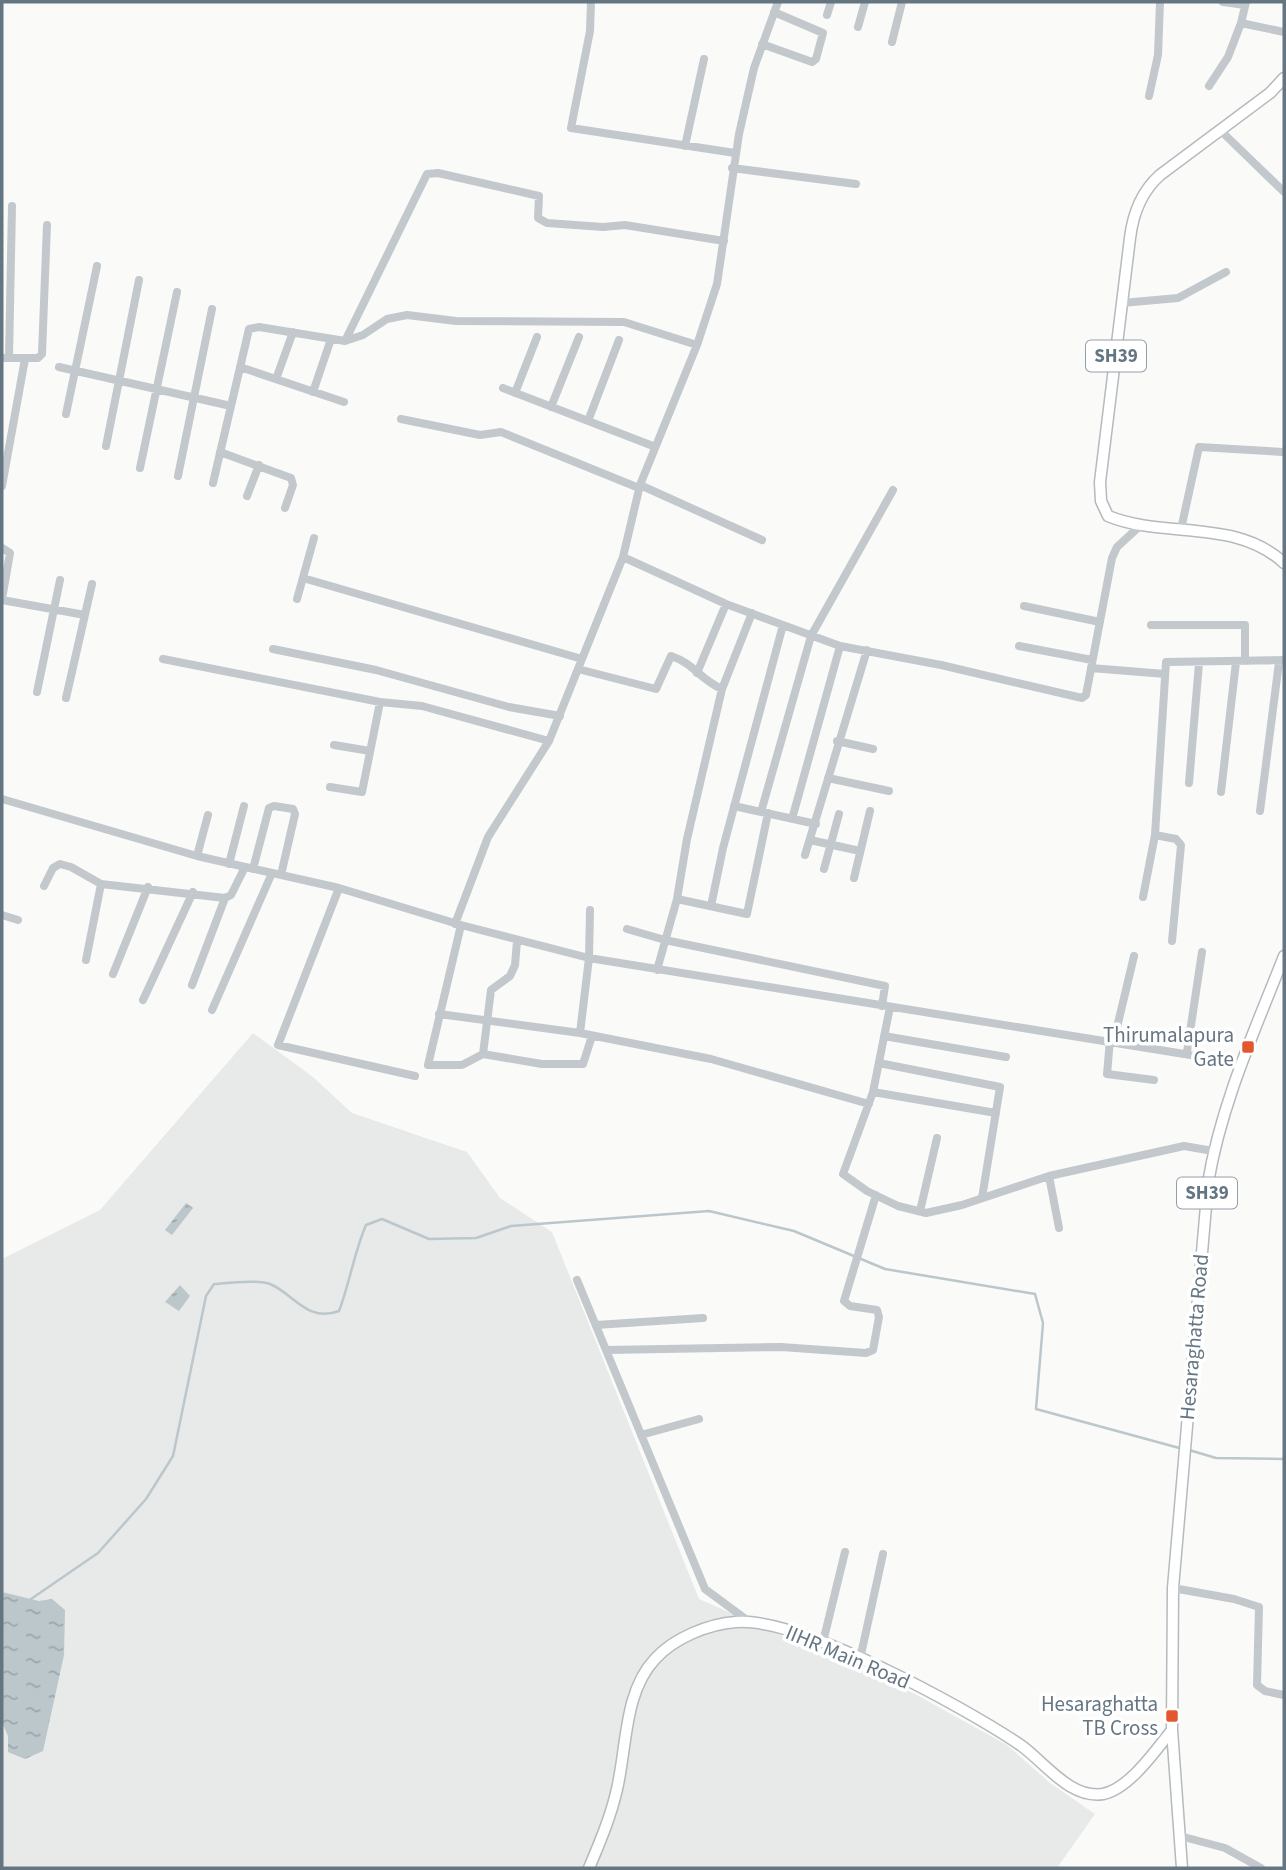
<svg xmlns="http://www.w3.org/2000/svg" width="1286" height="1870" viewBox="0 0 1286 1870" font-family="'Source Sans 3',sans-serif">
  <style>
    .built { fill: #e8e9e9 }
    .water { fill: url(#water-ripples) }
    .lines { fill: none; stroke-linecap: round; stroke-linejoin: round }
    .stream { stroke: #bbc7cb; stroke-width: 2.5 }
    .major-casing { stroke: #b5babe; stroke-width: 13 }
    .minor { stroke: #c3c8cc; stroke-width: 8 }
    .major { stroke: #fff; stroke-width: 10 }
    .poi-dot { fill: #e4572e; stroke: #fff; stroke-width: 2.5 }
    .labels { text-anchor: middle; dominant-baseline: central; stroke-width: 7; stroke-linejoin: round; paint-order: stroke }
    .shield { fill: #fff; stroke: #939fa8; stroke-width: 2 }
    .shield-label { font-size: 19px; font-weight: bold; fill: #657683 }
    .poi-label { font-size: 21px; fill: #657683; stroke: #fff; text-anchor: end }
    .street-label { font-size: 21px; fill: #657683; stroke: #fff }
  </style>
  <defs>
    <pattern id="water-ripples" width="26" height="14" patternUnits="userSpaceOnUse" patternTransform="scale(1.75)"><rect width="26" height="14" fill="#bbc7cb"/><path d="M2 4q2-2 4 0t4 0M15 11q2-2 4 0t4 0" fill="none" stroke="#9ca6aa"/></pattern>
  </defs>
  <rect width="100%" height="100%" fill="#fafaf8"/>
  <!-- built -->
  <path class="built" d="M253 1033 313 1077 352 1113 467 1152 500 1198 552 1232 699 1599 915 1694 1007 1745 1050 1783 1095 1814 1057 1868H2V1259L100 1210Z"/>
  <!-- water -->
  <path class="water" d="M186 1203 193 1208 172 1235 165 1230Z
    M180 1285 190 1296 179 1311 165 1302Z
    M2 1592 39 1601 52 1599 65 1610 64 1655 43 1751 25 1759 8 1752V1736L2 1722Z"/>
  <g class="lines">
    <!-- stream -->
    <path class="stream" d="M1189 1450 1216 1458 1284 1459
      M31 1599 98 1553 146 1499 173 1456 206 1296 214 1284C227 1283 259 1279 270 1284 293 1293 307 1323 339 1311 350 1282 354 1253 366 1225L382 1219 429 1239 476 1238 511 1226 709 1211 794 1231 885 1269 1035 1294 1043 1323 1036 1409 1183 1449"/>
    <defs>
      <path id="major" d="M1284 78 1270 93 1160 175C1141 192 1133 213 1130 238L1100 482 1101 501 1108 516C1164 539 1236 518 1284 563
        M589 1868C600 1842 611 1816 617 1789 627 1746 624 1692 655 1659 674 1638 708 1624 736 1622 800 1617 964 1707 1019 1744 1044 1761 1069 1799 1103 1794 1129 1789 1156 1750 1172 1730
        M1182 1868 1172 1730 1173 1588 1208 1183C1221 1104 1255 1030 1284 956"/>
    </defs>
    <!-- major casing -->
    <use href="#major" class="major-casing"/>
    <!-- minor -->
    <path class="minor" d="M591 2 590 31 571 128 735 153
      M1223 2 1245 5
      M1246 2 1241 23 1284 32
      M827 15 831 2
      M858 27 865 2
      M892 42 902 2
      M762 44 812 62 816 59 823 33 774 12
      M1209 86 1228 57 1241 23
      M1149 96 1158 55 1160 2
      M1220 130 1284 192
      M685 146 704 59
      M732 168 856 184
      M1122 303 1178 298 1226 272
      M345 341 363 335 387 319 407 315 456 321 624 322 697 345
      M2 358H38L42 354 47 225
      M9 358 12 206
      M59 367 231 406
      M240 367 344 402
      M276 379 293 332
      M503 388 653 446
      M313 392 331 339
      M515 393 537 337
      M551 407 579 337
      M66 414 97 266
      M401 419 480 435 501 432 639 488
      M588 421 619 340
      M106 446 139 280
      M220 452 291 478 293 485 285 508
      M140 468 177 292
      M178 476 212 309
      M213 483 249 329 259 327 345 341 427 174 438 173 539 196 538 218 547 223 603 227 625 225 724 241
      M640 485 762 540
      M2 486 25 359
      M247 496 259 465
      M1181 529 1199 447 1283 452
      M2 548 10 553 2 599
      M623 557 726 604 840 646 941 665 1082 698 1086 695 1112 558 1117 547 1141 525
      M303 578 582 659
      M297 599 314 538
      M2 600 85 615
      M1024 606 1100 622
      M1151 625H1245V661
      M1019 646 1092 660
      M273 649 376 670 509 707 560 716
      M163 659 380 702 422 706 549 741
      M1091 668 1165 674
      M578 669 656 689 671 656C695 664 699 679 722 689L752 613
      M697 673 726 604
      M37 692 60 580
      M66 698 92 584
      M837 741 873 749
      M334 745 370 751
      M828 778 889 791
      M1189 783 1199 663
      M330 787 362 792 380 702
      M1221 792 1236 662
      M2 799 197 856 339 888 461 925 589 958 1240 1063
      M734 806 816 824
      M1260 811 1279 662
      M761 812 811 636 893 490
      M792 819 840 646
      M810 840 860 851
      M805 855 867 650
      M197 856 208 815
      M229 864 244 806
      M253 869 269 808 274 806 293 809 295 814 281 875
      M824 869 839 814
      M854 878 870 811
      M44 886 53 868 60 864 71 867 101 884 225 898 231 895 245 867
      M339 888 278 1045 415 1076
      M1143 897 1155 835
      M677 899 687 839 722 689
      M711 906 723 848 783 625
      M2 915 18 920
      M455 924 488 837 549 741 623 557 640 485 697 345 717 284 739 134 754 68 778 2
      M461 925 428 1065H462L483 1054 491 990 510 976 515 965 517 941
      M627 929 665 940 885 986 882 1006
      M1172 941 1181 845 1176 839 1155 835 1166 662 1284 660
      M86 960 101 884
      M657 970 677 899 747 914 768 813
      M113 974 148 887
      M192 985 225 898
      M143 1000 193 892
      M890 1007 873 1092 843 1174 867 1191 898 1206 926 1213 962 1205 1049 1176 1184 1146 1213 1151
      M212 1010 272 873
      M439 1014 580 1033 711 1059 869 1104
      M580 1033 589 958 590 910
      M884 1036 1006 1057
      M1110 1040 1107 1074 1154 1080
      M1114 1040 1134 956
      M1187 1052 1202 952
      M483 1054 542 1064H583L592 1036
      M879 1063 1000 1087 982 1198
      M873 1092 996 1113
      M1049 1176 1059 1228
      M920 1211 937 1138
      M577 1280 705 1589 751 1623
      M596 1325 703 1318
      M606 1350 781 1347 866 1353 873 1350 879 1317 877 1310 850 1306 844 1301 876 1195
      M641 1435 699 1419
      M1173 1588 1234 1599 1259 1607 1257 1685 1265 1691 1284 1695
      M823 1642 845 1552
      M860 1659 883 1554
      M1180 1836 1225 1848 1261 1868"/>
    <!-- major -->
    <use href="#major" class="major"/>
  </g>
  <!-- markers -->
  <g class="poi-dot">
    <rect x="1241" y="1040" width="14" height="14" rx="3.5"/>
    <rect x="1165" y="1709" width="14" height="14" rx="3.5"/>
  </g>
  <g class="labels">
    <!-- shield labels -->
    <g class="shield">
      <rect x="1086" y="340.5" width="60" height="31" rx="5"/>
      <rect x="1177" y="1177.5" width="60" height="31" rx="5"/>
    </g>
    <g class="shield-label">
      <text x="1116" y="356">SH39</text>
      <text x="1207" y="1193">SH39</text>
    </g>
    <!-- poi labels -->
    <g class="poi-label">
      <text x="1234" y="1035">Thirumalapura<tspan x="1234" dy="24">Gate</tspan></text>
      <text x="1158" y="1704">Hesaraghatta<tspan x="1158" dy="24">TB Cross</tspan></text>
    </g>
    <!-- street labels -->
    <g class="street-label">
      <text transform="translate(1194 1337) rotate(-85)">Hesaraghatta Road</text>
      <text transform="translate(848 1657) rotate(23)">IIHR Main Road</text>
    </g>
  </g>
  <!-- border -->
  <rect width="1286" height="1870" fill="none" stroke="#657683" stroke-width="7"/>
</svg>
